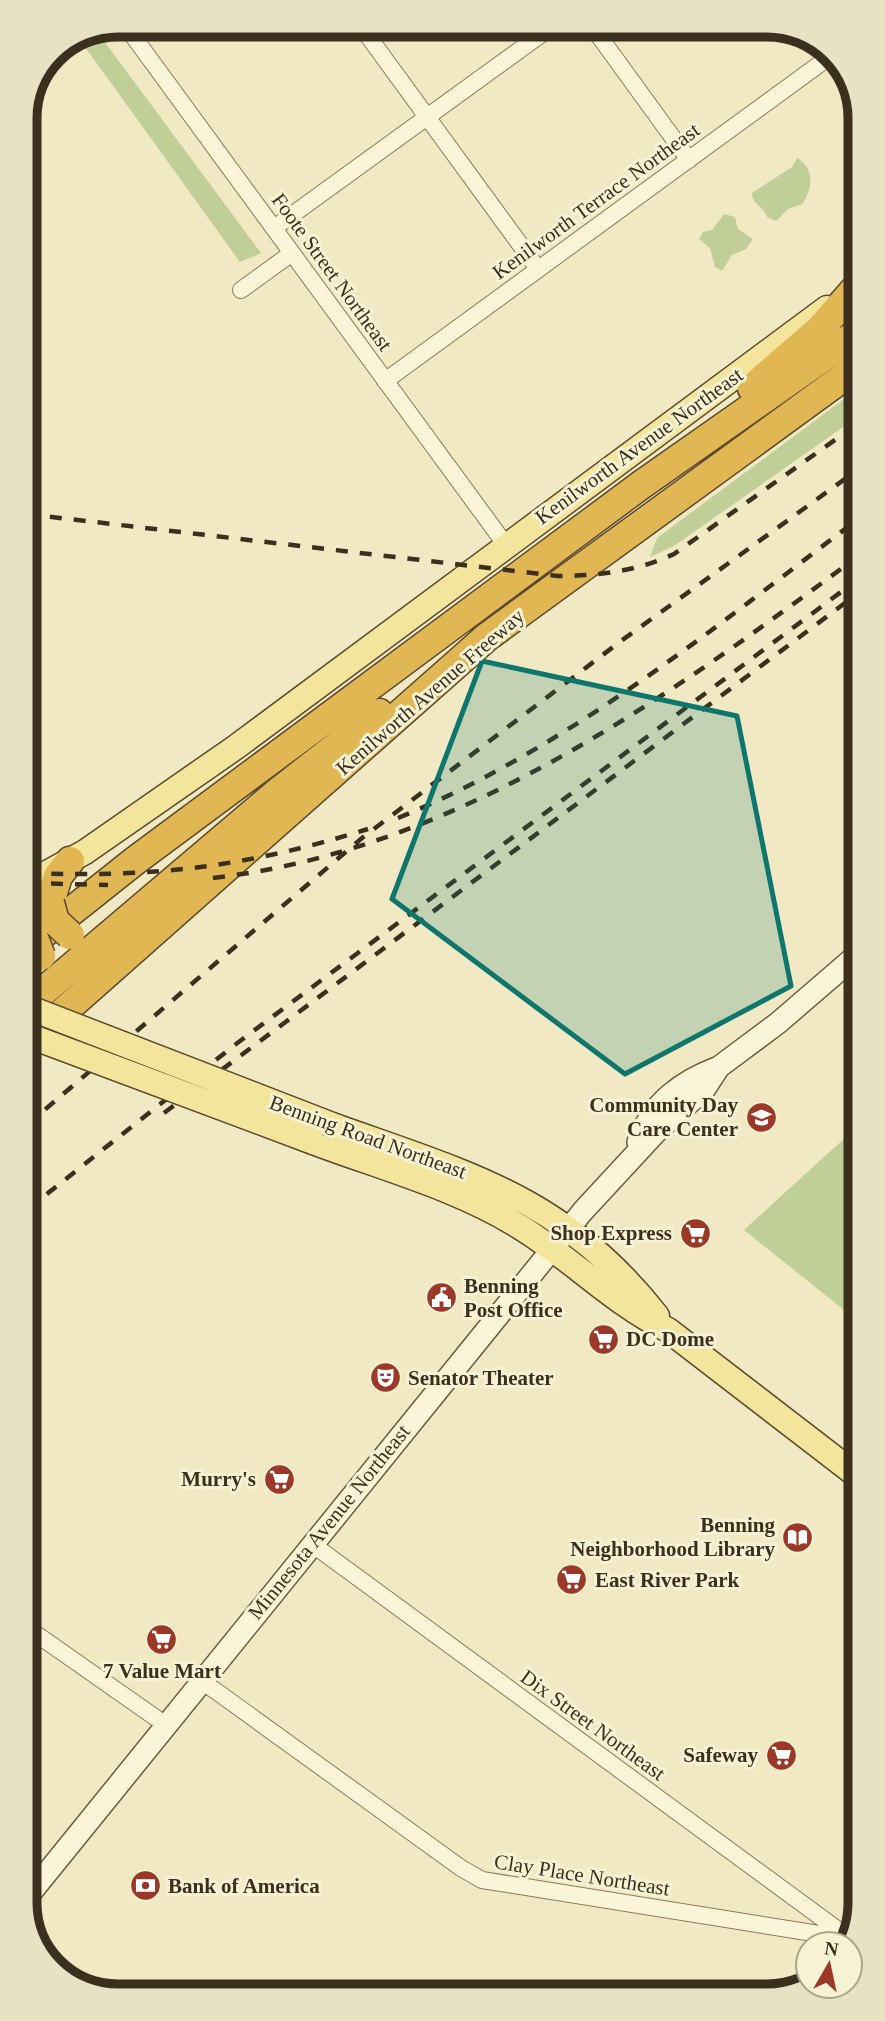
<svg xmlns="http://www.w3.org/2000/svg" width="885" height="2021" viewBox="0 0 885 2021" font-family="Georgia,serif">
  <style>
    .green { fill: #c0ce98 }
    .lines { fill: none; stroke-linecap: round; stroke-linejoin: round }
    .street-casing { stroke: #8b7b5a; stroke-width: 18 }
    .secondary-casing { stroke: #6d5c3d; stroke-width: 24 }
    .primary-casing { stroke: #59482e; stroke-width: 27 }
    .highway-casing { stroke: #59482e; stroke-width: 31 }
    .street { stroke: #faf5d8; stroke-width: 16 }
    .secondary { stroke: #faf5d8; stroke-width: 21 }
    .primary { stroke: #f3e59c; stroke-width: 24 }
    .highway { stroke: #e1b753; stroke-width: 28 }
    .rail { stroke: #3b301e; stroke-width: 4.5; stroke-dasharray: 12 12; stroke-linecap: butt }
    .primary-bridge-casing { stroke: #59482e; stroke-width: 27; stroke-linecap: butt }
    .highway-bridge-casing { stroke: #59482e; stroke-width: 31; stroke-linecap: butt }
    .primary-bridge { stroke: #f3e59c; stroke-width: 24 }
    .highway-bridge { stroke: #e1b753; stroke-width: 28 }
    .marked { fill: #0f766e; fill-opacity: 0.2; stroke: #0f766e; stroke-width: 5; stroke-linejoin: round }
    .labels { text-anchor: middle; dominant-baseline: central; stroke-width: 6; stroke-linejoin: round; paint-order: stroke }
    .street-label { font-size: 21px; fill: #3b301e; stroke: #f7f2d4 }
    .poi-label { font-size: 21px; font-weight: bold; fill: #3b301e; stroke: #f7f2d4; text-anchor: end }
    .rim { fill: none; stroke: #3b301e; stroke-width: 9 }
  </style>
  <rect width="100%" height="100%" fill="#f0e9c4"/>
  <!-- green -->
  <path class="green" d="M98 33 261 253 240 262 80 40Z
    M797 158C815 168 813 189 802 204L788 209 776 221 767 217C764 206 752 205 752 193L792 167Z
    M724 214 735 217 738 229 753 239 746 249 732 255 722 271 715 267 710 248 699 239 703 232 712 230Z
    M856 390V418L674 546 650 557 657 538Z
    M858 1126V1127L859 1322 744 1230Z"/>
  <g class="lines">
    <defs>
      <path id="street" d="M125 25 505 544
        M360 25 538 269
        M591 25 689 160
        M274 228 554 25
        M241 290 292 253
        M385 381 832 55
        M312 1544 849 1938
        M29 1629 166 1725
        M202 1681 461 1868 482 1880 850 1939
        M854 1923 860 1892"/>
      <path id="secondary" d="M638 1142C652 1102 682 1081 719 1067
        M29 1895 583 1211 657 1131 704 1090 719 1067 778 1023 858 954"/>
      <path id="primary" d="M27 884 85 852 236 747 827 308
        M335 1126C469 1174 565 1198 657 1316
        M313 1142C382 1168 458 1188 520 1227 572 1259 613 1303 668 1330L859 1477"/>
      <path id="highway" d="M752 388 820 329 856 288
        M50 903 58 876 70 861
        M39 937 136 860 641 485 856 334
        M27 1005 278 792 379 713
        M27 1044 487 637 856 368"/>
    </defs>
    <!-- street casing -->
    <use href="#street" class="street-casing"/>
    <!-- secondary casing -->
    <use href="#secondary" class="secondary-casing"/>
    <!-- primary casing -->
    <use href="#primary" class="primary-casing"/>
    <!-- highway casing -->
    <use href="#highway" class="highway-casing"/>
    <!-- street -->
    <use href="#street" class="street"/>
    <!-- secondary -->
    <use href="#secondary" class="secondary"/>
    <!-- primary -->
    <use href="#primary" class="primary"/>
    <!-- highway -->
    <use href="#highway" class="highway"/>
    <!-- rail -->
    <path class="rail" d="M26 514 558 576C599 576 637 571 674 554L856 425
      M398 818C568 748 711 630 857 520
      M27 873C153 878 247 867 368 829
      M213 878C456 850 666 699 857 557
      M27 883 108 885
      M164 1113 857 594
      M27 1125 362 838 621 641 856 471
      M28 1209 236 1044 857 580"/>
    <defs>
      <path id="primary-bridge" d="M27 1007 335 1126
        M27 1035 313 1142"/>
      <path id="highway-bridge" d="M50 903 55 921 70 935
        M27 920 41 956"/>
    </defs>
    <!-- primary-bridge casing -->
    <use href="#primary-bridge" class="primary-bridge-casing"/>
    <!-- highway-bridge casing -->
    <use href="#highway-bridge" class="highway-bridge-casing"/>
    <!-- primary-bridge -->
    <use href="#primary-bridge" class="primary-bridge"/>
    <!-- highway-bridge -->
    <use href="#highway-bridge" class="highway-bridge"/>
  </g>
  <!-- marked area -->
  <path class="marked" d="M482 661 737 716 791 986 625 1074 392 899Z"/>
  <!-- icons -->
  <defs>
    <symbol id="school-disc" viewBox="-11 -11 22 22"><circle r="9.5" fill="#9c3828" stroke="#f7f2d4"/><path d="M0-5L7-2L0 1L-7-2ZM-4 1L0 2.5L4 1V4Q0 6-4 4Z" fill="#fff"/></symbol>
    <symbol id="supermarket-disc" viewBox="-11 -11 22 22"><circle r="9.5" fill="#9c3828" stroke="#f7f2d4"/><path d="M-6-5.5h2.5l.6 2H6L4.5 2H-2.5L-4.4-4H-6ZM-1.5 3.2a1.3 1.3 0 1 0 .1 0ZM3 3.2a1.3 1.3 0 1 0 .1 0Z" fill="#fff"/></symbol>
    <symbol id="civic-disc" viewBox="-11 -11 22 22"><circle r="9.5" fill="#9c3828" stroke="#f7f2d4"/><path d="M-.6-6.5H3V-4.5H.6V-3L4-1V1h2V6H-6V1h2V-1L-.6-3ZM-1.2 2.5V6h2.4V2.5Z" fill="#fff"/></symbol>
    <symbol id="theatre-disc" viewBox="-11 -11 22 22"><circle r="9.5" fill="#9c3828" stroke="#f7f2d4"/><path d="M-5-5.5Q0-4 5-5.5V0Q5 5 0 6Q-5 5-5 0ZM-3.3-2.5H-1v1.5H-3.3ZM1-2.5H3.3v1.5H1ZM-2.8 1Q0 5.5 2.8 1Z" fill="#fff"/></symbol>
    <symbol id="library-disc" viewBox="-11 -11 22 22"><circle r="9.5" fill="#9c3828" stroke="#f7f2d4"/><path d="M-6-4Q-3-5.5-.7-3.5V5Q-3 3-6 4ZM6-4Q3-5.5 .7-3.5V5Q3 3 6 4Z" fill="#fff"/></symbol>
    <symbol id="bank-disc" viewBox="-11 -11 22 22"><circle r="9.5" fill="#9c3828" stroke="#f7f2d4"/><path d="M-6-4H6V4H-6ZM0-2.3a2.3 2.3 0 1 0 0 4.6a2.3 2.3 0 1 0 0-4.6Z" fill="#fff"/></symbol>
  </defs>
  <g fill-rule="evenodd">
    <use href="#school-disc" x="744" y="1100" width="35" height="35"/>
    <use href="#supermarket-disc" x="678" y="1216" width="35" height="35"/>
    <use href="#civic-disc" x="424" y="1280" width="35" height="35"/>
    <use href="#supermarket-disc" x="586" y="1322" width="35" height="35"/>
    <use href="#theatre-disc" x="368" y="1360" width="35" height="35"/>
    <use href="#supermarket-disc" x="262" y="1462" width="35" height="35"/>
    <use href="#library-disc" x="780" y="1520" width="35" height="35"/>
    <use href="#supermarket-disc" x="554" y="1562" width="35" height="35"/>
    <use href="#supermarket-disc" x="144" y="1622" width="35" height="35"/>
    <use href="#supermarket-disc" x="764" y="1738" width="35" height="35"/>
    <use href="#bank-disc" x="128" y="1868" width="35" height="35"/>
  </g>
  <g class="labels">
    <!-- street labels -->
    <g class="street-label">
      <text transform="translate(596 201) rotate(-36)">Kenilworth Terrace Northeast</text>
      <text transform="translate(332 272) rotate(54)">Foote Street Northeast</text>
      <text transform="translate(639 446) rotate(-36)">Kenilworth Avenue Northeast</text>
      <text transform="translate(430 692) rotate(-41)">Kenilworth Avenue Freeway</text>
      <text transform="translate(368 1137) rotate(20)">Benning Road Northeast</text>
      <text transform="translate(329 1522) rotate(-51)">Minnesota Avenue Northeast</text>
      <text transform="translate(593 1725) rotate(36)">Dix Street Northeast</text>
      <text transform="translate(582 1875) rotate(9)">Clay Place Northeast</text>
    </g>
    <!-- poi labels -->
    <g class="poi-label">
      <text x="738" y="1105">Community Day<tspan x="738" dy="24">Care Center</tspan></text>
      <text x="672" y="1233">Shop Express</text>
      <text x="464" y="1286" text-anchor="start">Benning<tspan x="464" dy="24">Post Office</tspan></text>
      <text x="626" y="1339" text-anchor="start">DC Dome</text>
      <text x="408" y="1378" text-anchor="start">Senator Theater</text>
      <text x="256" y="1479">Murry's</text>
      <text x="775" y="1525">Benning<tspan x="775" dy="24">Neighborhood Library</tspan></text>
      <text x="595" y="1580" text-anchor="start">East River Park</text>
      <text x="162" y="1671" text-anchor="middle">7 Value Mart</text>
      <text x="758" y="1755">Safeway</text>
      <text x="168" y="1886" text-anchor="start">Bank of America</text>
    </g>
  </g>
  <!-- crop -->
  <path d="M0 0H885V2021H0ZM118 37H767A81 81 0 0 1 848 118V1903A81 81 0 0 1 767 1984H118A81 81 0 0 1 37 1903V118A81 81 0 0 1 118 37Z" fill="#e8e2c5" fill-rule="evenodd"/>
  <path class="rim" d="M118 37H767A81 81 0 0 1 848 118V1903A81 81 0 0 1 767 1984H118A81 81 0 0 1 37 1903V118A81 81 0 0 1 118 37Z"/>
  <!-- north arrow -->
  <g transform="translate(829 1965) rotate(9)"><circle r="33" fill="#f7f2d4" stroke="#aca48b" stroke-width="2"/>
  <path d="M0-5L12 26L0 18L-12 26Z" fill="#9c3828"/>
  <text y="-10" font-size="19" font-weight="bold" text-anchor="middle" fill="#3b301e">N</text>
  </g>
</svg>
